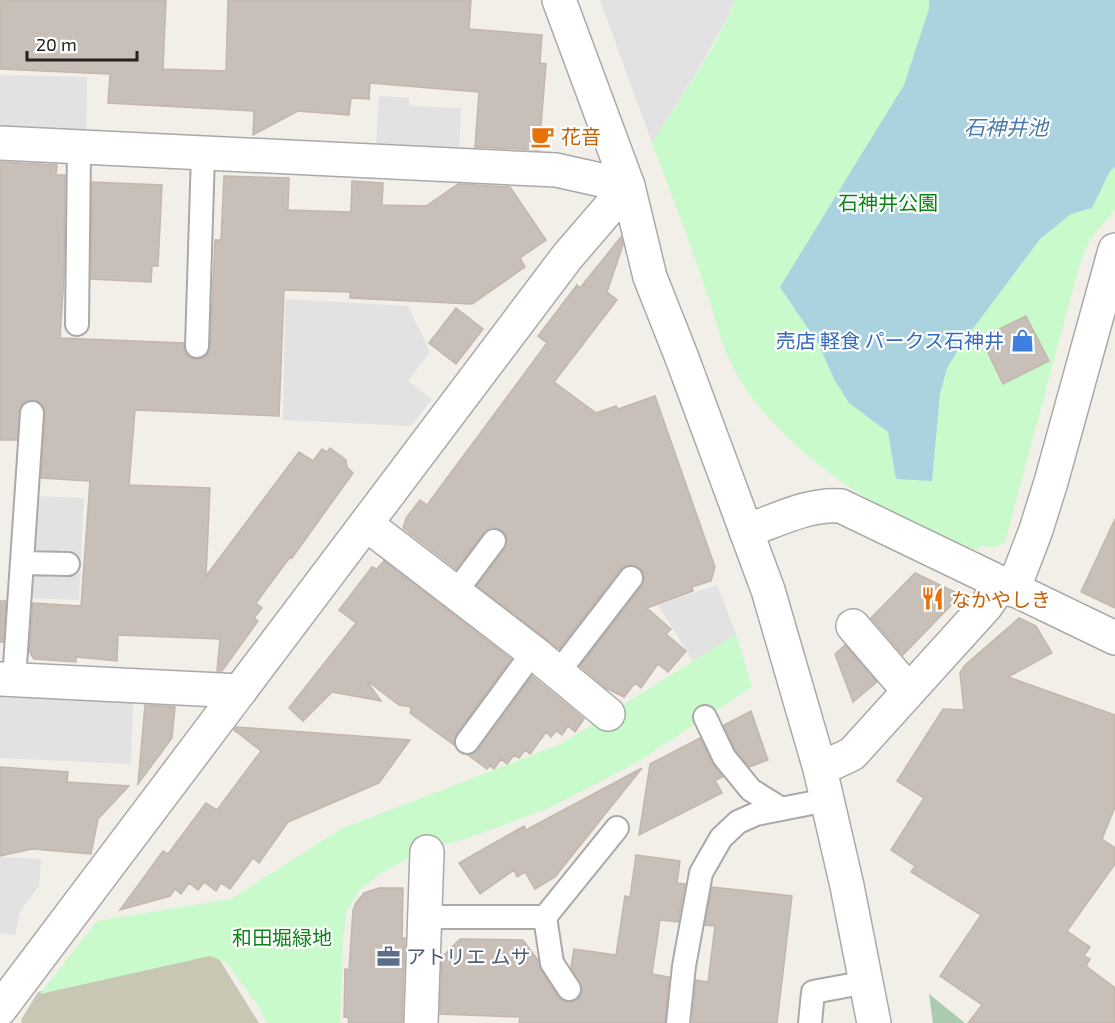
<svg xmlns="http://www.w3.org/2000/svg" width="1115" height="1023" viewBox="0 0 1115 1023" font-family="'Exo 2','Noto Sans JP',sans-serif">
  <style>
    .construction { fill: #c7c7b4 }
    .cemetery { fill: #aacbaf }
    .park { fill: #c8facc }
    .parking { fill: #e2e2e2 }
    .water { fill: #aad3df }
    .building { fill: #c7bfb8; stroke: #c4b6ab; stroke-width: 1.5 }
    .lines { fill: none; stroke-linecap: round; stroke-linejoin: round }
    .service-casing { stroke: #a9a9a9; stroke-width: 26 }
    .minor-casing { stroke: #a9a9a9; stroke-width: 36 }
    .tertiary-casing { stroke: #a9a9a9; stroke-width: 36 }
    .service { stroke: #fff; stroke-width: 22 }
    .minor { stroke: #fff; stroke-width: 33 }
    .tertiary { stroke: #fff; stroke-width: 33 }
    .labels { text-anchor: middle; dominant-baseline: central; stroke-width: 4.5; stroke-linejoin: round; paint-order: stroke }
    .food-label { font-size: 20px; fill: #c56008; stroke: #fff; text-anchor: start }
    .park-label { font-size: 20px; fill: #0c8416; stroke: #fff }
    .shop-label { font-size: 20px; fill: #366cbe; stroke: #fff; text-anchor: end }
    .service-label { font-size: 20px; fill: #4e5e75; stroke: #fff; text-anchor: start }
    .water-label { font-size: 21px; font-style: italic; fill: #4a7aab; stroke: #fff }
  </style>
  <rect width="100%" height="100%" fill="#f2efe9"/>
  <!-- construction -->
  <path class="construction" d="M216 954 259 1023H22L21 1020 38 992Z"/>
  <!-- cemetery -->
  <path class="cemetery" d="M929 994 965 1023H933Z"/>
  <!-- park -->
  <path class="park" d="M735 0H1115V209L1089 241 1079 267 1005 542 992 548 982 545 976 550C953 541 930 533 908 522 843 488 759 427 729 359 719 338 715 315 707 293 690 243 671 193 652 143 681 97 715 51 735 0Z
    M736 634 752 687 634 764 549 808 465 839 425 849 380 874 359 890 347 911 343 937 340 1023H267L261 1010 227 963 210 956 40 994 97 921 231 899 341 829 561 744Z"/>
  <!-- parking -->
  <path class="parking" d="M600 0H735L729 14 698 70 652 143Z
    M0 75 87 77 86 134 0 132Z
    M379 96 409 98V106L461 108 459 151 376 147Z
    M285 299 408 306 430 352 408 381 432 399 411 426 283 420Z
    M31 496 84 498 79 600 27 598Z
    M717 585 736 634 693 661 658 605Z
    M0 694 133 700 131 764 0 758Z
    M0 857 41 859 39 886 20 911 15 935 0 933Z"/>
  <!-- water -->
  <path class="water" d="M929 0H1115V167L1110 171 1092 208 1071 214 1040 239 963 342 947 368 940 394 932 481 896 479 888 432 849 403 834 379 819 345 780 287 904 85 929 9Z"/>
  <!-- building -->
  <path class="building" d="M1 0H166L163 69 226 71 228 0H471L469 29 542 35 540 63 546 64 539 150 475 147 479 92 370 83 369 99 351 98 349 115 298 111 253 135 254 111 108 103 110 74 0 69Z
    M0 162 57 165 56 175H65L64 277 60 338 184 343 185 353 190 358 196 359 204 358 209 353 210 346 215 240H221L224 176 289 178 288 210 351 212 352 181 383 183 382 205 426 206 458 184 510 187 546 240 520 258 525 267 472 304 350 298V292L284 290 279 416 135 410 129 485 210 488 206 576 299 452 313 461 322 449 327 452 330 448 346 460 347 467 353 473 292 558 290 557 256 603 262 608 254 618 258 621 222 671H217L220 639 118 635 117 661 76 657V662L34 659 29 651 33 603 81 606 90 481 41 478 45 414 44 407 39 402 33 400 27 401 21 406 17 440H0Z
    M92 182 162 185 158 266H152L151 282 91 279Z
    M621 237 623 245 607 292 617 300 554 382 596 413 616 406 618 409 655 396 715 567 711 581 692 587 693 591 647 608 671 629 666 634 686 651 668 672 658 664 641 688 635 683 624 697 606 688 580 666 642 586 644 579V573L640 568 632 565 625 566 620 570 559 649 477 586 505 549 507 536 503 531 495 528H489L484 532 456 569 403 528 406 518 420 500 427 505 547 343 538 336 577 285 580 288Z
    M456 308 483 329 456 364 429 343Z
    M1026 316 1049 361 1003 384 981 338Z
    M1115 519V608L1081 592Z
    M384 561 511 659 456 734 454 745 410 713 411 707 399 705 366 680 381 701 332 692 303 721 289 708 356 623 339 610 372 567 377 569Z
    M915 573 961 595 903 655 871 618Z
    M0 601H6L3 642H0Z
    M1019 618 1036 626 1052 653 1008 677 1115 715V807L1102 839 1115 848V864L1067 931 1090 947 1084 956 1090 959 1086 966 1115 988V1023H968L982 1005 940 976 981 915 911 872 915 866 891 850 924 798 897 781 943 709 964 710 960 673 964 666Z
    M845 645 877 682 853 702 835 654Z
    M532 676 584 719 575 732 568 726 562 735 556 731 551 737 546 732 530 754 525 750 519 758 514 755 507 764 501 759 494 769 490 765 487 769 468 755 478 750Z
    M145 705 175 707 172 738 138 784Z
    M751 711 768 760 749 767 735 750 724 725Z
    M236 727 410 740 379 783 288 822 259 863 253 858 230 889 221 883 216 891 204 882 198 890 189 883 181 894 175 889 170 896 120 910 163 851 168 854 206 803 217 810 261 751 234 730Z
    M700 738 712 763 723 777 715 780 722 793 639 835 650 764Z
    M0 767 68 772 67 782 129 786 98 819 91 854 32 849 0 856Z
    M642 768 555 877 535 889 525 872 517 877 514 870 480 894 459 863 524 826 526 830Z
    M636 855 680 861 677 883 685 884 678 922 660 920 652 974 669 977 665 1023H519L520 1017 440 1014 442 957 460 939 523 940 538 960 541 970 558 997 563 1001 569 1002 577 1000 581 995 582 988 571 967 574 949 616 955 625 896 630 897Z
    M712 887 792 896 777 1023H692L696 980 708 982 715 926 705 925Z
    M379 888H403L402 938H405L402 1023H348L349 1018 344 1017 345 969 349 970 353 910 356 903 364 893Z"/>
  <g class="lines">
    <defs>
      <path id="service" d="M77 324 79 148
        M197 346 203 154
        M22 563 68 564
        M455 593 494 541
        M557 674 631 578
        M14 680 32 413
        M705 717 724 757 751 790 780 808
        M467 742 533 652
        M425 917H545L617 828
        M545 917 552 963 569 989
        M678 1023 684 966 701 873 721 838 738 822 756 814 827 800
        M810 1023 813 992 867 982"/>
      <path id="minor" d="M0 143 556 170 628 186
        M366 524 533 652 608 714
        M746 531C776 521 809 503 841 506L1115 638
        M1013 590 1036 530 1051 482 1115 250
        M853 626 908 690
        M0 679 240 691
        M820 769 852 754 986 606 1001 584
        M421 1023 427 852"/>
      <path id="tertiary" d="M559 0 628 186 650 277 682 358 768 590 820 769 847 886 874 1023
        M0 1009 567 257 628 186"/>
    </defs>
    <!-- service casing -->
    <use href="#service" class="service-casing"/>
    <!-- minor casing -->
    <use href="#minor" class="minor-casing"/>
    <!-- tertiary casing -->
    <use href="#tertiary" class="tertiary-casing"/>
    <!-- service -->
    <use href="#service" class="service"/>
    <!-- minor -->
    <use href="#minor" class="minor"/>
    <!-- tertiary -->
    <use href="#tertiary" class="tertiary"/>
  </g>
  <!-- icons -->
  <defs>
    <symbol id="cafe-bare" viewBox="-9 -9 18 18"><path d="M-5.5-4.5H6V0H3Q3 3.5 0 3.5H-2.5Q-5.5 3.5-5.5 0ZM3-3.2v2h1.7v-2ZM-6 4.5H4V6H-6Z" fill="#e8710a" stroke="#fff" stroke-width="2.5" paint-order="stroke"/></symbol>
    <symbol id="shop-bare" viewBox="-9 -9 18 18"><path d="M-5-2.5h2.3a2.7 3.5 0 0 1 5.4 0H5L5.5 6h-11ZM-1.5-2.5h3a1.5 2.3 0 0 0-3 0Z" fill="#3f7fe0" stroke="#fff" stroke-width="2.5" paint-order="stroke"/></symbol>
    <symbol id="restaurant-bare" viewBox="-9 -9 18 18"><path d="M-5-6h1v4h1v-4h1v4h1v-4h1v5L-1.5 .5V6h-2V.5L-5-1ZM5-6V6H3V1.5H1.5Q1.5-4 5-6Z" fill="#e8710a" stroke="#fff" stroke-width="2.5" paint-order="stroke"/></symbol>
    <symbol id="office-bare" viewBox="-9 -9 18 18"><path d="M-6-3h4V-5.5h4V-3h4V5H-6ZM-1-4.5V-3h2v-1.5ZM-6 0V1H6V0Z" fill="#5c6f8a" stroke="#fff" stroke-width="2.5" paint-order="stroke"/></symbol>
  </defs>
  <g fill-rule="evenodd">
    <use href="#cafe-bare" x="526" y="120" width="33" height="33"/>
    <use href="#shop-bare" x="1006" y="324" width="33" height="33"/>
    <use href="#restaurant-bare" x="916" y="582" width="33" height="33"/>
    <use href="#office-bare" x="372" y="940" width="33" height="33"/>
  </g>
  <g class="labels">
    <!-- food labels -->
    <g class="food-label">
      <text x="561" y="136">花音</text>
      <text x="951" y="599">なかやしき</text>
    </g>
    <!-- park labels -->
    <g class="park-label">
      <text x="888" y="202">石神井公園</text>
      <text x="282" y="937">和田堀緑地</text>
    </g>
    <!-- shop labels -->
    <g class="shop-label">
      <text x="1004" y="340">売店 軽食 パークス石神井</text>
    </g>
    <!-- service labels -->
    <g class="service-label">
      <text x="406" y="956">アトリエ ムサ</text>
    </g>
    <!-- water labels -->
    <g class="water-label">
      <text x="1006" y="126">石神井池</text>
    </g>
  </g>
  <!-- scale -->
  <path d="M27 51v9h110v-9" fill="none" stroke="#222222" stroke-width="3"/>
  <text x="36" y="51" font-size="18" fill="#222222" stroke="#ffffff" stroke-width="4.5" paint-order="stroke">20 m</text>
</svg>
